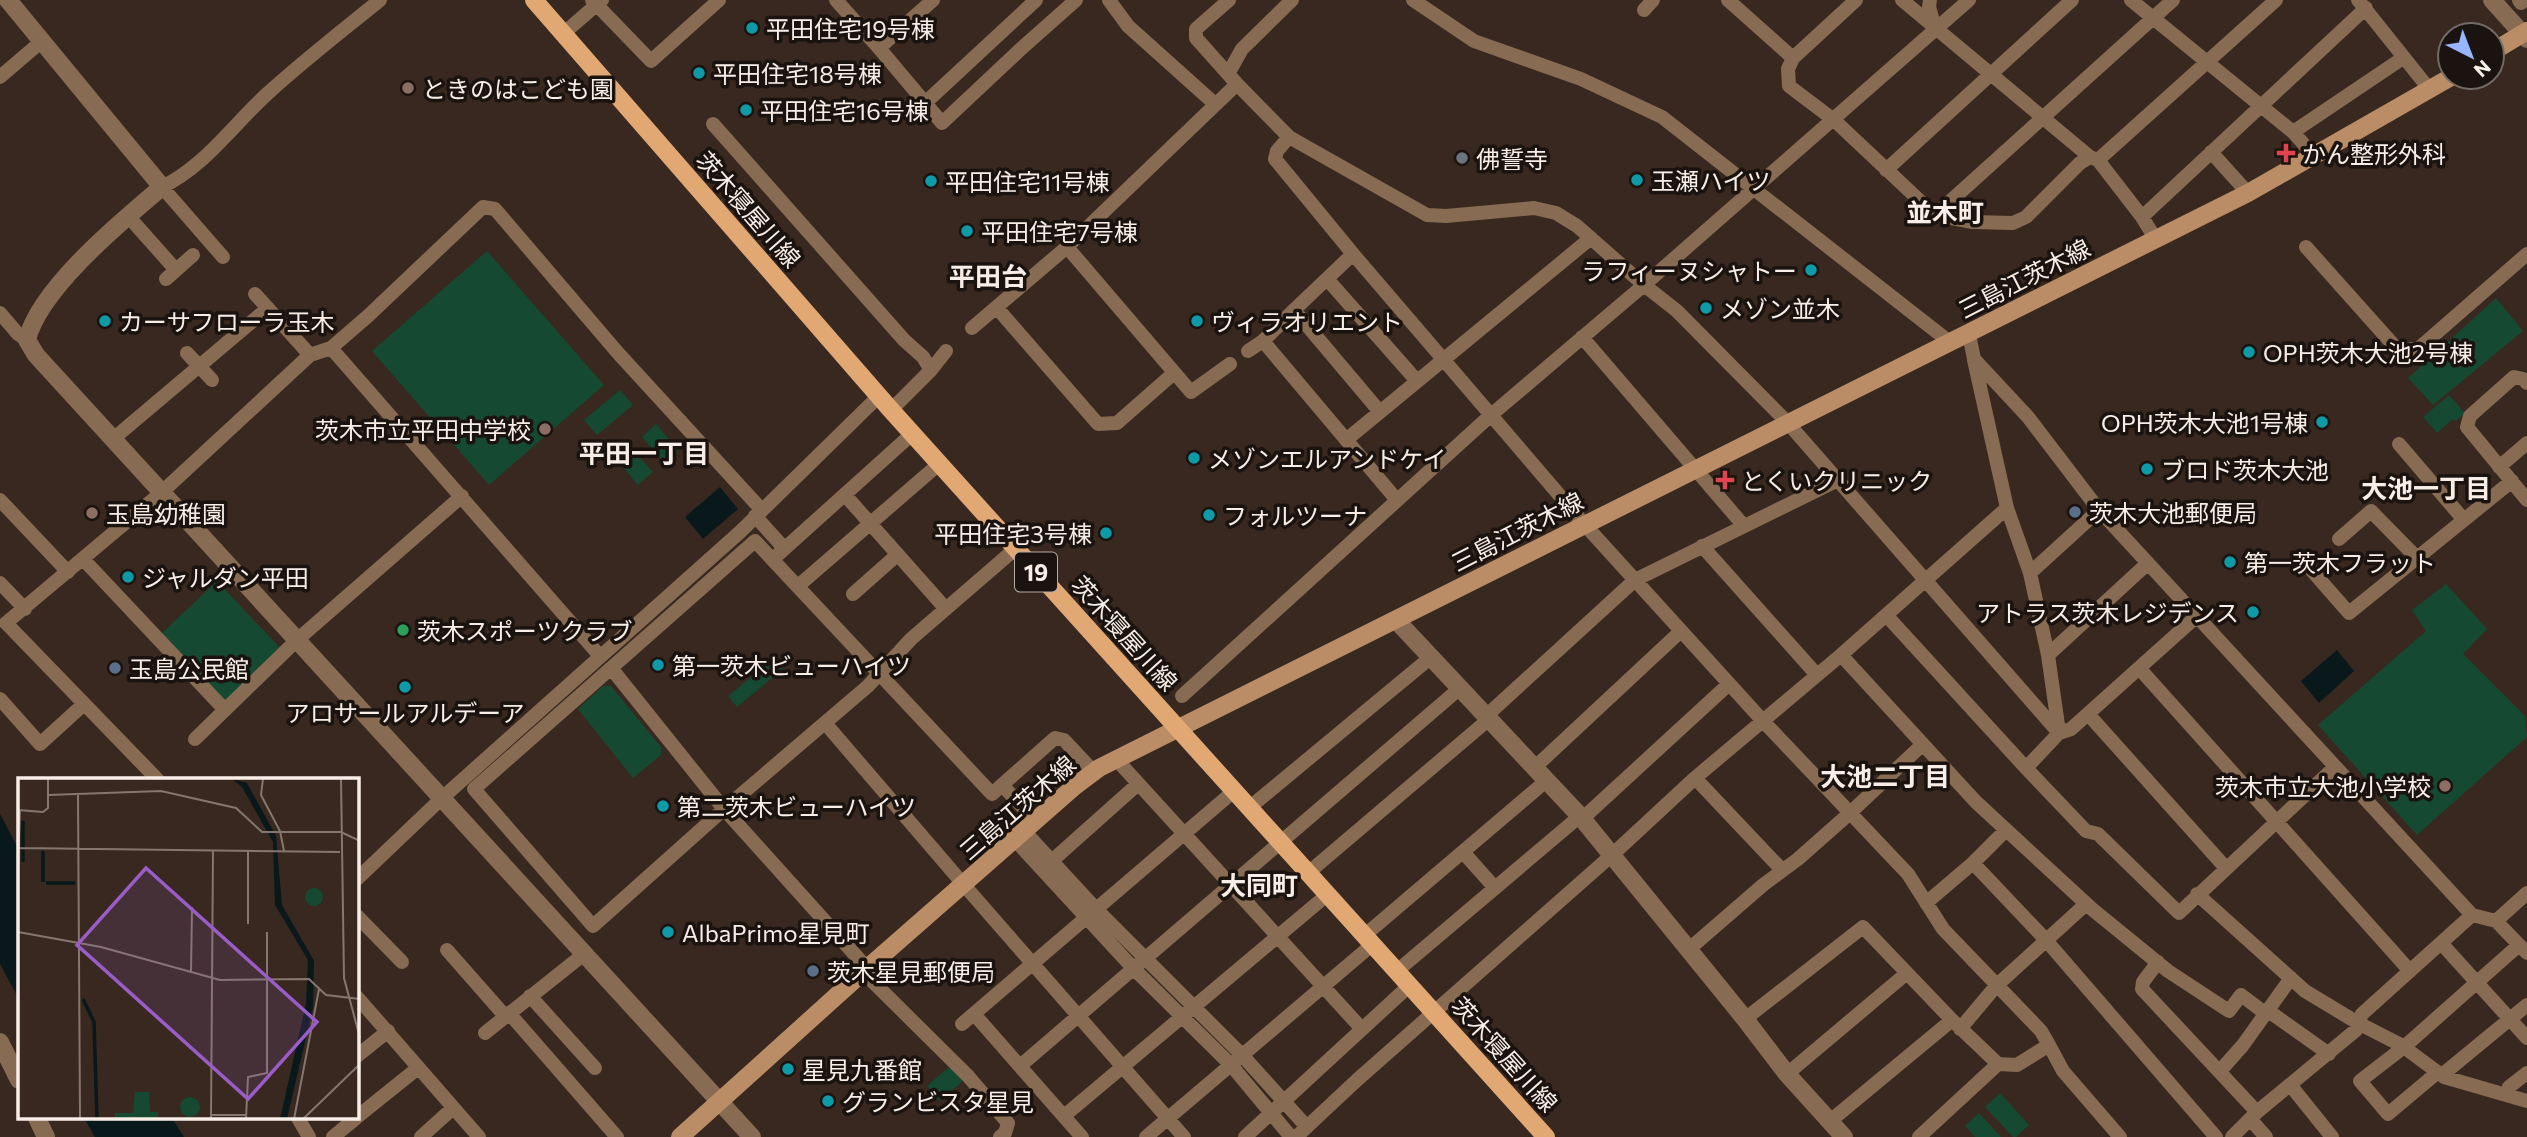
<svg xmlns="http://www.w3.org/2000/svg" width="2527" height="1137" viewBox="0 0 2527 1137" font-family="Commissioner,'Noto Sans JP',sans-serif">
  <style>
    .green { fill: #164931 }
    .water { fill: #08181b }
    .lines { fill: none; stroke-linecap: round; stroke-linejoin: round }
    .minor { stroke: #876b52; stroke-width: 14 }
    .tertiary { stroke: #876b52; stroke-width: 18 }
    .secondary { stroke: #ba8d66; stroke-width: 18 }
    .primary { stroke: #e2a874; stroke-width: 18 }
    .culture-dot { fill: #0f9aa8; stroke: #1a130f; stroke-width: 2.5 }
    .education-dot { fill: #8d6e63; stroke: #1a130f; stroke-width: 2.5 }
    .health-dot { fill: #e0444e; stroke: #1a130f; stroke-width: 2.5 }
    .worship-dot { fill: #6b7280; stroke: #1a130f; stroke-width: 2.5 }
    .service-dot { fill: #5c6f8a; stroke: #1a130f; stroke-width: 2.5 }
    .leisure-dot { fill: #2e9e5b; stroke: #1a130f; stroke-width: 2.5 }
    .labels { text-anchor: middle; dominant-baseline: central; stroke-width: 7; stroke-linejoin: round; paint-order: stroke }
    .shield { fill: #1a130f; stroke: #b6aca6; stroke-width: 2 }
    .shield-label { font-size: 23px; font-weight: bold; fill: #f9eee7 }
    .poi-label { font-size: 24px; fill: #f9eee7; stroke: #1a130f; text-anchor: start }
    .street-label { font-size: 24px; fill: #f9eee7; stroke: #1a130f }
    .neighbourhood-label { font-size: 26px; font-weight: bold; fill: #f9eee7; stroke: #1a130f }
    .inset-river { fill: none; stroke: #08181b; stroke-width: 3.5 }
    .inset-road { fill: none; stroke: #85776f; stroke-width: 2 }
    .view { fill: #9a5cc9; fill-opacity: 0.15; stroke: #9a5cc9; stroke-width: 3.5 }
    .inset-edge { fill: none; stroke: #f9eee7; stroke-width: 3.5 }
  </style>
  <rect width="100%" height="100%" fill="#38281f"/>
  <!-- green -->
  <path class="green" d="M487 251 604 385 489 485 372 351Z
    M2496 298 2523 331 2433 405 2408 378Z
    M620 390 633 405 597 435 584 420Z
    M2449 395 2465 413 2456 421 2453 419 2437 433 2423 417Z
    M656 424 678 450 664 462 642 437Z
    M624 440 653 472 638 485 610 452Z
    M217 581 282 650 229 700H222L160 635Z
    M2446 584 2487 629 2463 654 2525 716 2527 737 2417 835 2318 725 2426 631 2412 610Z
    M774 658 783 669 737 707 728 696Z
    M603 686H611L661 747V755L633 778 578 709Z
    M950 1066 964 1080 940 1101 927 1086Z
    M2000 1093 2029 1125 2016 1137H2013L1985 1107Z
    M1979 1113 2001 1137H1975L1965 1126Z"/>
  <!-- water -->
  <path class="water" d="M720 487 738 509 703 539 685 517Z
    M2337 650 2354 671 2319 703 2301 681Z
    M0 814 19 850V999L0 964Z
    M84 1118H172L184 1137H95Z"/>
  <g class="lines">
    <!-- minor -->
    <path class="minor" d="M592 0 651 61 719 0
      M836 0 879 48 942 123 1023 47 1076 0
      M1109 0 1128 26 1215 104
      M1229 0 1196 29V38L1237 84 1289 137 1427 215 1446 216 1534 208 1556 213 1577 226 1644 285 1677 311 1787 422 2059 733
      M1413 0 1474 41 1581 79 1662 117 1951 343
      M1728 0 1793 58 1788 69 1789 86 1834 120 1935 215 1973 222 2013 223 2026 217 2080 163 2090 157
      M1902 0 2090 157 2098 160 2142 217 2155 238
      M1930 0 1929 7 1935 28
      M2131 0 2293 132 2315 157
      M2358 0 2430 90
      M2519 0 2521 3
      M1644 10 1653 0
      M564 33 602 0
      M879 48 933 0
      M1793 58 1856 0
      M1228 74 1242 49 1292 0
      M0 77 42 41
      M925 103 1036 0
      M713 124 904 340 923 357 931 370
      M2293 132 2403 58
      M1289 137 1277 151 1275 159 1353 254 1294 310
      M2211 152 2248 193
      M2098 160 2276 0
      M1886 170 2072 0
      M1935 215 2173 0
      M128 216 176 270
      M2142 217 2366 8
      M1067 247 1191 392 1230 364
      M2306 247 2397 349H2418L2527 254
      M1353 254 1585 525 1763 721 1908 874 1943 929 2041 1031 2049 1045 2017 1065 1998 1064 1919 1137
      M223 257 162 187C205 166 232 126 267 94 303 61 342 31 380 0
      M166 279 193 255
      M1328 280 1417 381
      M255 294 310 355
      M997 308 1098 424 1117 423 1174 373
      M0 313 18 334 27 340
      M972 328 1067 247 1237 84
      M1969 334 1974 359 2028 417 2099 510 2472 915 2496 921 2527 893
      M1582 337 1744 526
      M1263 341 1396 499
      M1248 351 1263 341 1294 310 1380 412
      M187 353 212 380
      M1974 360 2007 508 2030 573 2048 655 2059 732
      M2527 383 2523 379 2514 377 2470 416 2467 427 2527 500
      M891 410 931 370 946 351
      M113 439 268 308
      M1346 440 1591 238
      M2399 444 2464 520
      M2499 467 2527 443
      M845 495 946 609
      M0 500 68 572
      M755 516 784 548
      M2339 539 2371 511 2417 558
      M1702 546 1817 675
      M83 559 225 710
      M773 559 912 434
      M2307 565 2349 613 2512 481
      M2030 573 2099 510
      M0 583 25 609
      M798 586 939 464
      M853 594 897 555
      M1886 615 2026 768 2059 733 2071 729 2197 616
      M1841 655 1976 802 2092 909 2168 971 2229 1011 2241 995 2265 1013
      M2048 655 2148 563
      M600 656 331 348 368 316 483 207 495 209 618 353 761 509
      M611 668 724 809 867 968
      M2139 668 2410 971
      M1182 696 1491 415 1644 285 1969 0
      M0 699 40 744 84 704
      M2088 714 2225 867
      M1485 717 1635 580 1838 480
      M825 723 964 885 1184 1137
      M195 739 297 640 462 496
      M1116 759 1362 1029
      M1534 768 1681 631
      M2026 768 2086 831 2098 834 2179 913 2335 767
      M1695 778 1782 870
      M158 780 6 623 162 492 310 355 331 348
      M1002 785 992 794 755 541 474 789 593 926 724 809 868 686 911 639 1015 549
      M1249 808 1430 658
      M1582 819 1729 684
      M1036 821 1002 785 1055 738 1064 740 1094 772
      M1025 832 1096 909 1242 1055 1307 1127
      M1015 840 1133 968 1231 1065 1291 1137
      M1463 852 1495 888
      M1973 863 2045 939 2216 1137
      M1045 867 1138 784
      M1308 873 1488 720
      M357 879 441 799 740 532 879 396
      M2197 894 2305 991 2358 1023 2401 1045 2444 1077 2527 1101
      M1926 903 1973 863 2006 830
      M357 916 402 962
      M2496 921 2527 953
      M1365 935 1546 781
      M2441 943 2527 1038
      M447 950 505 1016
      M1688 950 1763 885 1798 859 1850 813 1923 744
      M2158 962 2143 982 2142 989 2257 1112
      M1397 971 1580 816
      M863 972 968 1076 1008 1123 1005 1133 1000 1137
      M530 996 595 1068
      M357 997 479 1137
      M2267 1010 2329 1054
      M509 1013 617 1137
      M974 1014 1082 1137
      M1745 1019 1863 927 1952 1020 1998 1064
      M962 1024 1234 791
      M1960 1029 1996 986 2086 904
      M485 1033 584 954
      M2049 1045 2063 1071 2120 1137
      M357 1056 388 1031
      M1020 1066 1459 689
      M2220 1071 2243 1045 2291 978
      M2438 1072 2388 1114 2360 1081 2404 1047 2519 945
      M1787 1074 1907 973
      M2442 1075 2527 1005
      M2291 1086 2332 1137
      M2509 1087 2527 1073
      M1064 1116 1327 895
      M357 1117 418 1068
      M298 1118 309 1137
      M2251 1120 2266 1137
      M1829 1122 1952 1020
      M333 1137 356 1118
      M421 1137 453 1108
      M1146 1137 1373 944
      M1245 1137 1410 985
      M1296 1137 1357 1080 1612 855 1695 778 1841 655 2007 508
      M2232 1137 2257 1112 2356 1030 2362 1014 2472 915"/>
    <!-- tertiary -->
    <path class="tertiary" d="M8 0 162 187C122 221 39 289 27 340L36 355 752 1137
      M2492 0 2527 39
      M1396 620 1580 816 1745 1019 1787 1074 1844 1137
      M0 1042 19 1080
      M37 1118 46 1137"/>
    <!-- secondary -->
    <path class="secondary" d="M2492 52 2527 31
      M680 1137 863 972 1075 786 1099 768 2248 193 2451 77"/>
    <!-- primary -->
    <path class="primary" d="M534 0 891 410 1546 1137"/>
  </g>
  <!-- markers -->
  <g class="culture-dot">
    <circle cx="752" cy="28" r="7"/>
    <circle cx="699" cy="73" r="7"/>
    <circle cx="746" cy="110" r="7"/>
    <circle cx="1637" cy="180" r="7"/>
    <circle cx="931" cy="181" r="7"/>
    <circle cx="967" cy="231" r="7"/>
    <circle cx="1811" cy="270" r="7"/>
    <circle cx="1706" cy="308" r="7"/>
    <circle cx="105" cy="321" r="7"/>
    <circle cx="1197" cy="321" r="7"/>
    <circle cx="2249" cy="352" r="7"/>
    <circle cx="2322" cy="422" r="7"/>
    <circle cx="1194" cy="458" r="7"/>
    <circle cx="2147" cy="469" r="7"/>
    <circle cx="1209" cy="515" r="7"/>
    <circle cx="1106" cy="533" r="7"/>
    <circle cx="2230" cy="562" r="7"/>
    <circle cx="128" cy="577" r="7"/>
    <circle cx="2253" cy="612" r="7"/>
    <circle cx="658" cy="665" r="7"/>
    <circle cx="405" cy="687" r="7"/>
    <circle cx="663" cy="806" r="7"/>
    <circle cx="668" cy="932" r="7"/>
    <circle cx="788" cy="1069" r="7"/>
    <circle cx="828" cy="1101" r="7"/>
  </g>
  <g class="education-dot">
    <circle cx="408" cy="88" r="7"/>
    <circle cx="545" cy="429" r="7"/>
    <circle cx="92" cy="513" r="7"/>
    <circle cx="2445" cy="786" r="7"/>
  </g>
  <g class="health-dot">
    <path d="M2282.5 142.5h7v7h7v7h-7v7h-7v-7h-7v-7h7z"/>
    <path d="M1721.5 469.5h7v7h7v7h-7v7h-7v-7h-7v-7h7z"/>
  </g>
  <circle class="worship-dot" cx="1462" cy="158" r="7"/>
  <g class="service-dot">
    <circle cx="2075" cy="512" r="7"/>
    <circle cx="115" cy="668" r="7"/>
    <circle cx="813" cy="971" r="7"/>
  </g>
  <circle class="leisure-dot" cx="403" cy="630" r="7"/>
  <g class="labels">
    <!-- shield labels -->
    <rect class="shield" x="1015" y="552.5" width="42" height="39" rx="5"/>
    <g class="shield-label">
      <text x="1036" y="572">19</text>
    </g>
    <!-- poi labels -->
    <g class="poi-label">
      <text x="766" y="28">平田住宅19号棟</text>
      <text x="713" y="73">平田住宅18号棟</text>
      <text x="422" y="88">ときのはこども園</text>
      <text x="760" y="110">平田住宅16号棟</text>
      <text x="2302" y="153">かん整形外科</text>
      <text x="1476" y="158">佛誓寺</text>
      <text x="1651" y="180">玉瀬ハイツ</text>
      <text x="945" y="181">平田住宅11号棟</text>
      <text x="981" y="231">平田住宅7号棟</text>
      <text x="1797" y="270" text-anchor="end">ラフィーヌシャトー</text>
      <text x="1720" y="308">メゾン並木</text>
      <text x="119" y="321">カーサフローラ玉木</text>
      <text x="1211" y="321">ヴィラオリエント</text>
      <text x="2263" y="352">OPH茨木大池2号棟</text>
      <text x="2308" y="422" text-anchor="end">OPH茨木大池1号棟</text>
      <text x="531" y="429" text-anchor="end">茨木市立平田中学校</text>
      <text x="1208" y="458">メゾンエルアンドケイ</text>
      <text x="2161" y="469">ブロド茨木大池</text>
      <text x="1741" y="480">とくいクリニック</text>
      <text x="2089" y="512">茨木大池郵便局</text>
      <text x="106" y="513">玉島幼稚園</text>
      <text x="1223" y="515">フォルツーナ</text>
      <text x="1092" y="533" text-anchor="end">平田住宅3号棟</text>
      <text x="2244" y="562">第一茨木フラット</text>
      <text x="142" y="577">ジャルダン平田</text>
      <text x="2239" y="612" text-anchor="end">アトラス茨木レジデンス</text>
      <text x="417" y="630">茨木スポーツクラブ</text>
      <text x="672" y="665">第一茨木ビューハイツ</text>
      <text x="129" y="668">玉島公民館</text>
      <text x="405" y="712" text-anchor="middle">アロサールアルデーア</text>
      <text x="2431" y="786" text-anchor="end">茨木市立大池小学校</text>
      <text x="677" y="806">第二茨木ビューハイツ</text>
      <text x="682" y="932">AlbaPrimo星見町</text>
      <text x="827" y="971">茨木星見郵便局</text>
      <text x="802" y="1069">星見九番館</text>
      <text x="842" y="1101">グランビスタ星見</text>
    </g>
    <!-- street labels -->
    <g class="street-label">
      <text transform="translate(749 209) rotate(49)">茨木寝屋川線</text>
      <text transform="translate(2024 278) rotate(-27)">三島江茨木線</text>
      <text transform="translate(1517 531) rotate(-27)">三島江茨木線</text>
      <text transform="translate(1125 633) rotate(48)">茨木寝屋川線</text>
      <text transform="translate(1017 807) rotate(-41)">三島江茨木線</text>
      <text transform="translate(1505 1054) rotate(48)">茨木寝屋川線</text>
    </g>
    <!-- neighbourhood labels -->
    <g class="neighbourhood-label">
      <text x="1945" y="211">並木町</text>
      <text x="988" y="275">平田台</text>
      <text x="644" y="452">平田一丁目</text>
      <text x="2426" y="487">大池一丁目</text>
      <text x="1885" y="775">大池二丁目</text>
      <text x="1259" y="884">大同町</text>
    </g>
  </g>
  <!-- overview -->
  <g transform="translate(18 778)">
    <rect width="341" height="341" fill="#38281f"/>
    <path d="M287 119a9 9 0 1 1 18 0a9 9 0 1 1-18 0ZM117 314H131L132 334H140V341H97V335H115ZM162 329a10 10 0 1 1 20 0a10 10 0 1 1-20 0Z" fill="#164931"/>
    <path d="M214 1 229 5 258 58 264 127 296 183 295 229 269 341H262L288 226 290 182 257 127 255 64 224 9Z" fill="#08181b"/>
    <path class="inset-river" d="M25 73V104M5 84V43M28 105H57M65 221 76 244 79 341"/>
    <path class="inset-road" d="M245 1 243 17 262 53 266 73M323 1 326 200 342 260M30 17 143 13 218 30 244 54H323L342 63M60 17 62 341M0 32 25 34 30 30V1M1 70 322 74M230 73V146M0 88 2 32M0 154 83 169 202 202 291 201 308 217 342 221M173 194 174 129M193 337H229M193 341 195 72M228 341 230 299 249 295V154M276 341 301 211M285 341 342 286"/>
    <path class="view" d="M128 90 299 244 230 321 59 167Z"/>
    <rect width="341" height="341" class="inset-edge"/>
  </g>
  <!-- north arrow -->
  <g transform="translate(2471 56) rotate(138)"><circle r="33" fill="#1a130f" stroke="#736b65" stroke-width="2"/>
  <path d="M0-5L12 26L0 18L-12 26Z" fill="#97b6fd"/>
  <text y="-10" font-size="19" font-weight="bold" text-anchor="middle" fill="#f9eee7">N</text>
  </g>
</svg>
